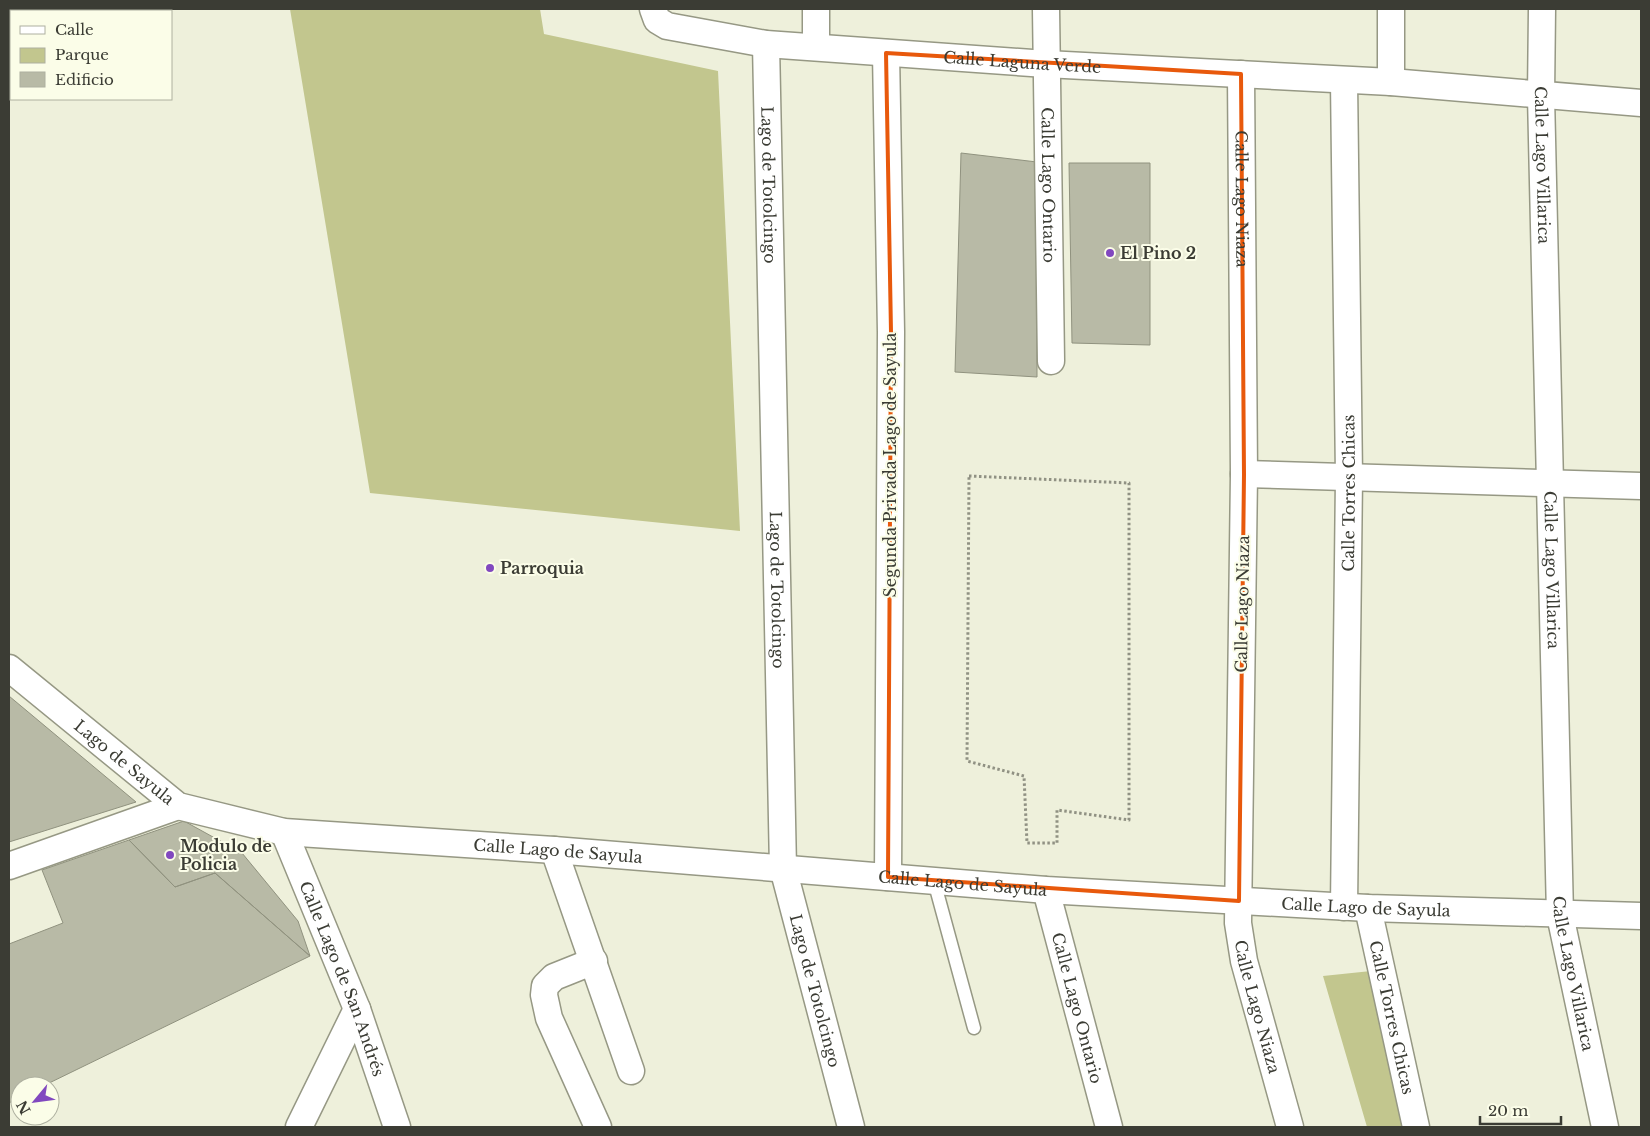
<svg xmlns="http://www.w3.org/2000/svg" width="1650" height="1136" viewBox="0 0 1650 1136" font-family="'Libre Baskerville',serif">
  <style>
    .green { fill: #c2c68e }
    .building { fill: #b8baa6; stroke: #90927f }
    .lines { fill: none; stroke-linecap: round; stroke-linejoin: round }
    .lane-casing { stroke: #969884; stroke-width: 15 }
    .street-casing { stroke: #969884; stroke-width: 29 }
    .path { stroke: #909183; stroke-width: 3; stroke-dasharray: 2.5 2.5; stroke-linecap: butt }
    .lane { stroke: #fff; stroke-width: 12 }
    .street { stroke: #fff; stroke-width: 26 }
    .marked { fill: none; stroke: #e8590c; stroke-width: 4; stroke-linejoin: round }
    .poi-dot { fill: #8148bf; stroke: #fbfde8; stroke-width: 2 }
    .labels { text-anchor: middle; dominant-baseline: central; stroke-width: 4; stroke-linejoin: round; paint-order: stroke }
    .street-label { font-size: 16px; fill: #3b3c34; stroke: #fbfde8 }
    .poi-label { font-size: 16px; font-weight: bold; fill: #3b3c34; stroke: #fbfde8; text-anchor: start }
  </style>
  <rect width="100%" height="100%" fill="#eef0db"/>
  <!-- green -->
  <path class="green" d="M290 9H540L544 34 718 71 740 531 370 493Z
    M1371 971 1411 1127H1367L1323 976Z"/>
  <!-- building -->
  <path class="building" d="M961 153 1037 162V377L955 372Z
    M1069 163H1150V345L1072 343Z
    M9 696 136 802 9 842Z
    M184 821 242 853 298 921 310 956 215 873 175 887 129 840Z
    M129 840 175 887 215 873 310 956 43 1086H20V1097L9 1103V944L63 923 42 870Z"/>
  <g class="lines">
    <defs>
      <path id="lane" d="M934 881 974 1028"/>
      <g id="street">
        <path id="s1" d="M653 9 657 20 667 26 766 44 1046 64 1391 82 1641 103"/>
        <path d="M816 9V47"/>
        <path id="s2" d="M1046 9 1051 361"/>
        <path d="M1391 9V82"/>
        <path id="s3" d="M1542 9 1541 96 1560 915 1605 1127"/>
        <path id="s4" d="M766 44 783 868 851 1127"/>
        <path d="M886 53 891 332 888 877"/>
        <path id="s5" d="M1241 74 1244 474 1238 923 1244 961 1290 1127"/>
        <path d="M1244 474 1641 486"/>
        <path id="s6" d="M9 668 178 806 284 832 554 850 1046 890 1368 908 1641 916"/>
        <path id="s7" d="M284 832 357 1009 397 1127"/>
        <path d="M554 850 631 1071"/>
        <path d="M9 866 178 806"/>
        <path id="s8" d="M1046 890 1109 1127"/>
        <path id="s9" d="M1344 907 1349 477 1344 81"/>
        <path id="s10" d="M1368 908 1416 1127"/>
        <path d="M594 961 554 977 545 986 544 995 549 1018 598 1127"/>
        <path d="M299 1127 357 1009"/>
      </g>
    </defs>
    <!-- lane casing -->
    <use href="#lane" class="lane-casing"/>
    <!-- street casing -->
    <use href="#street" class="street-casing"/>
    <!-- path -->
    <path class="path" d="M969 476 1129 483V820L1057 810V843H1027L1024 776 967 761Z"/>
    <!-- lane -->
    <use href="#lane" class="lane"/>
    <!-- street -->
    <use href="#street" class="street"/>
  </g>
  <!-- marked area -->
  <path class="marked" d="M886 53 1241 74 1244 474 1239 901 888 877 891 332Z"/>
  <!-- markers -->
  <g class="poi-dot">
    <circle cx="1110" cy="253" r="5"/>
    <circle cx="490" cy="568" r="5"/>
    <circle cx="170" cy="855" r="5"/>
  </g>
  <g class="labels">
    <!-- street labels -->
    <g class="street-label">
      <text stroke="none"><textPath href="#s1" startOffset="381">Calle Laguna Verde</textPath></text>
      <text stroke="none"><textPath href="#s3" startOffset="156">Calle Lago Villarica</textPath></text>
      <text stroke="none"><textPath href="#s4" startOffset="141">Lago de Totolcingo</textPath></text>
      <text stroke="none"><textPath href="#s2" startOffset="176">Calle Lago Ontario</textPath></text>
      <text stroke="none"><textPath href="#s5" startOffset="125">Calle Lago Niaza</textPath></text>
      <text transform="translate(890 465) rotate(-90)">Segunda Privada Lago de Sayula</text>
      <text stroke="none"><textPath href="#s9" startOffset="414">Calle Torres Chicas</textPath></text>
      <text stroke="none"><textPath href="#s3" startOffset="561">Calle Lago Villarica</textPath></text>
      <text stroke="none"><textPath href="#s4" startOffset="546">Lago de Totolcingo</textPath></text>
      <text transform="translate(1242 604) rotate(-89)">Calle Lago Niaza</text>
      <text stroke="none"><textPath href="#s6" startOffset="149">Lago de Sayula</textPath></text>
      <text stroke="none"><textPath href="#s6" startOffset="602">Calle Lago de Sayula</textPath></text>
      <text stroke="none"><textPath href="#s6" startOffset="1008">Calle Lago de Sayula</textPath></text>
      <text stroke="none"><textPath href="#s6" startOffset="1412">Calle Lago de Sayula</textPath></text>
      <text stroke="none"><textPath href="#s3" startOffset="966">Calle Lago Villarica</textPath></text>
      <text stroke="none"><textPath href="#s7" startOffset="158">Calle Lago de San Andrés</textPath></text>
      <text stroke="none"><textPath href="#s4" startOffset="951">Lago de Totolcingo</textPath></text>
      <text stroke="none"><textPath href="#s5" startOffset="935">Calle Lago Niaza</textPath></text>
      <text stroke="none"><textPath href="#s8" startOffset="122">Calle Lago Ontario</textPath></text>
      <text stroke="none"><textPath href="#s10" startOffset="112">Calle Torres Chicas</textPath></text>
    </g>
    <!-- poi labels -->
    <g class="poi-label">
      <text x="1120" y="253">El Pino 2</text>
      <text x="500" y="568">Parroquia</text>
      <text x="180" y="846">Modulo de<tspan x="180" dy="18">Policia</tspan></text>
    </g>
  </g>
  <!-- border -->
  <rect width="1650" height="1136" fill="none" stroke="#3b3c34" stroke-width="20"/>
  <!-- legend -->
  <rect x="10" y="10" width="162" height="90" fill="#fbfde8" stroke="#aeb0a0"/>
  <rect x="20" y="26" width="25" height="8" fill="#ffffff" stroke="#aeb0a0"/>
  <text x="55" y="35" font-size="15" fill="#3b3c34">Calle</text>
  <rect x="20" y="48" width="25" height="15" fill="#c2c68e" stroke="#aeb0a0"/>
  <text x="55" y="60" font-size="15" fill="#3b3c34">Parque</text>
  <rect x="20" y="72" width="25" height="15" fill="#b8baa6" stroke="#aeb0a0"/>
  <text x="55" y="85" font-size="15" fill="#3b3c34">Edificio</text>
  <!-- north arrow -->
  <g transform="translate(35 1101) rotate(241)"><circle r="24" fill="#fbfde8" stroke="#aeb0a0"/>
  <path d="M0-4L9 19L0 12L-9 19Z" fill="#8148bf"/>
  <text y="-8" font-size="14" font-weight="bold" text-anchor="middle" fill="#3b3c34">N</text>
  </g>
  <!-- scale -->
  <path d="M1480 1116v8h81v-8" fill="none" stroke="#3b3c34" stroke-width="2.5"/>
  <text x="1488" y="1116" font-size="15" fill="#3b3c34" stroke="#fbfde8" stroke-width="4" paint-order="stroke">20 m</text>
</svg>
